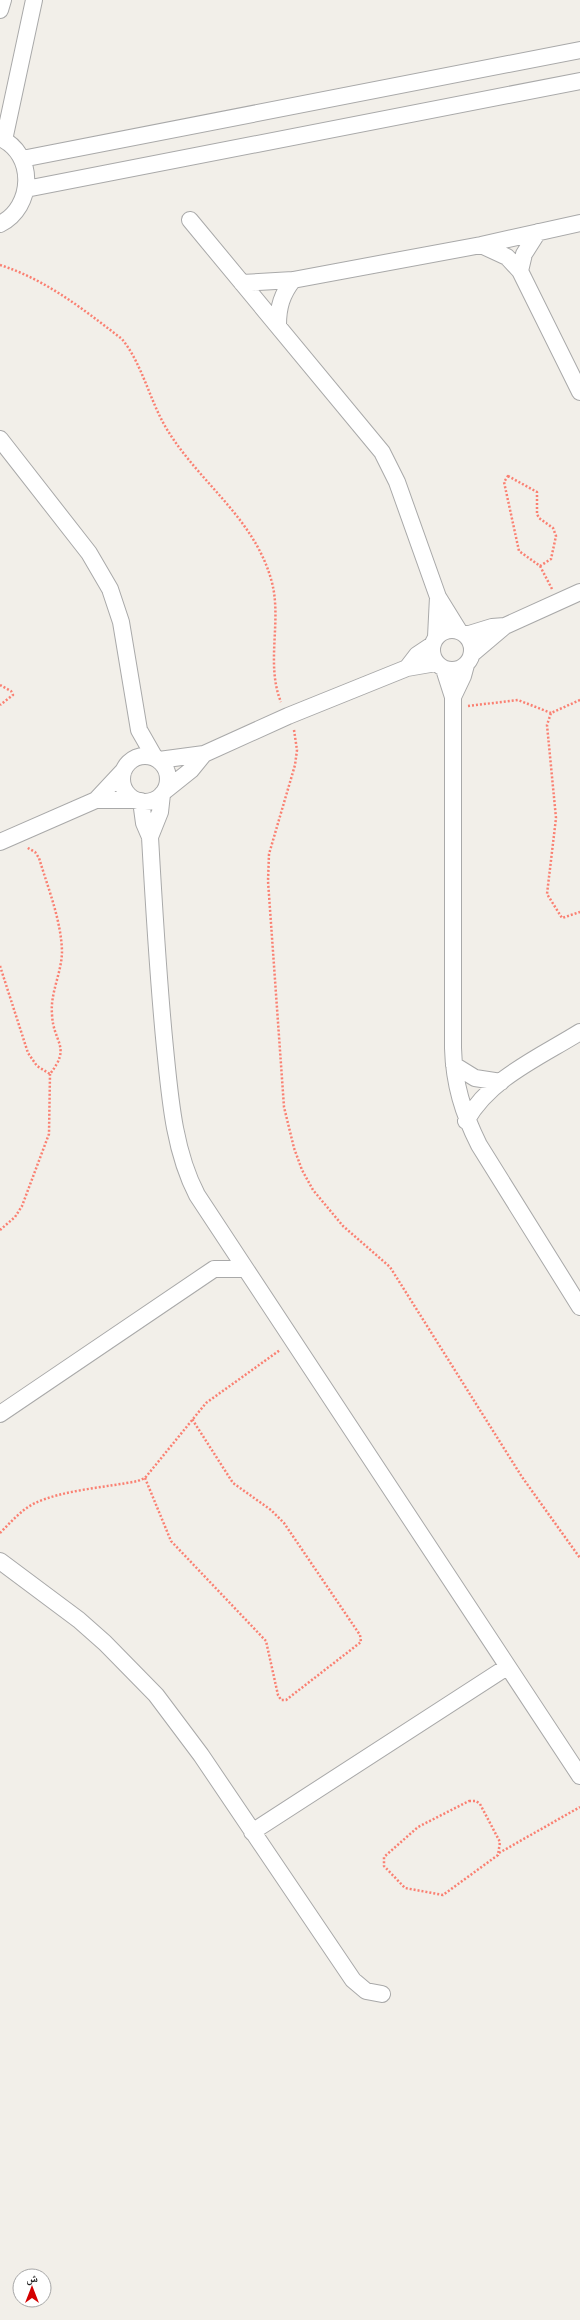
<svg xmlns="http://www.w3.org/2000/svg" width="580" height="2320" viewBox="0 0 580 2320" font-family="Quicksand,'Noto Naskh Arabic',sans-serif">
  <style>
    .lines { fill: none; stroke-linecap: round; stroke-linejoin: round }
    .minor-casing { stroke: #a9a9a9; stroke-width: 18 }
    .path { stroke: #fa8072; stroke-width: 2.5; stroke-dasharray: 2 2; stroke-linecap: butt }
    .minor { stroke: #fff; stroke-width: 16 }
  </style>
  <rect width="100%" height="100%" fill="#f2efe9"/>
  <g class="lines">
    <defs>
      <path id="minor" d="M0 10 3 0
        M0 138C36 154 34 207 0 224
        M4 140 34 0
        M22 159 580 50
        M26 189 580 81
        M190 220 382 452 397 482 438 597 459 631
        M481 245 507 257 520 271 580 392
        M520 271 524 254 538 232
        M242 283 293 280 481 245 580 223
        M278 325C278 307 282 294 293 280
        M0 439 89 553 110 589 121 622 139 730 155 758
        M432 650a20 20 0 1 1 40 0a20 20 0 1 1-40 0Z
        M466 635 492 627 505 626 580 592
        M436 637 438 597
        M472 654 505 626
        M407 668 417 655 432 645
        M444 669 453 697V1048C454 1084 463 1113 479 1145L580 1307
        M453 697 463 676 466 665
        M122 779a23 23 0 1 1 46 0a23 23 0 1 1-46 0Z
        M159 760 204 754 288 716 407 668 436 663
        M166 790 191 770 204 754
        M96 800 124 770
        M141 801 144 823 150 837C154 908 158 978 165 1048 170 1098 174 1151 197 1195L580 1776
        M150 837 160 812 162 794
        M0 842 96 800H136
        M454 1065 475 1078 501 1082
        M466 1121C490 1078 540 1057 580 1032
        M0 1414 214 1269H245
        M0 1561 79 1620 105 1643 156 1695 201 1755 353 1980 366 1991 382 1994
        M252 1832 507 1667"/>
    </defs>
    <!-- minor casing -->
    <use href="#minor" class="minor-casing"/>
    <!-- path -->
    <path class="path" d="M0 265C47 280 84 310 122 339 142 364 149 398 165 426 196 480 253 516 271 579 283 619 265 663 281 702
      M508 476 537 492V514L539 518 553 528 556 536 551 559 540 566 519 551 504 482Z
      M540 566 552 589
      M0 685 11 691 13 695 0 705
      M580 700 551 713 547 725 556 818 547 894 562 918 580 912
      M468 706 518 700 551 713
      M294 730 297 750 295 765 269 854 268 881 284 1107 294 1148 302 1170 313 1190 343 1226 390 1267 522 1477 580 1558
      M0 966 28 1053 37 1066 50 1074C72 1046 53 1043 52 1014 50 993 62 972 62 951 61 920 48 888 39 858L35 852 26 847
      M0 1230 15 1217 22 1206 49 1134 50 1074
      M145 1478 171 1541 266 1641 278 1695 281 1700H286L361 1642 360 1635 284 1523 271 1510 233 1483 192 1419
      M0 1533C11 1522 21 1510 35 1503 63 1490 108 1487 138 1481L145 1478 206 1403 280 1350
      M469 1801H476L480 1804 500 1842 498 1855 443 1895 405 1888 384 1866V1857L418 1827Z
      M499 1853 580 1807"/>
    <!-- minor -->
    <use href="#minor" class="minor"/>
  </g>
  <!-- north arrow -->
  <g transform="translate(32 2288)"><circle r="19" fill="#ffffff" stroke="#a7a7a7"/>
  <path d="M0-3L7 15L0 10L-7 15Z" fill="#d40000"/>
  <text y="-6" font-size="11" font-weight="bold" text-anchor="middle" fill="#222222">ش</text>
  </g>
</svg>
